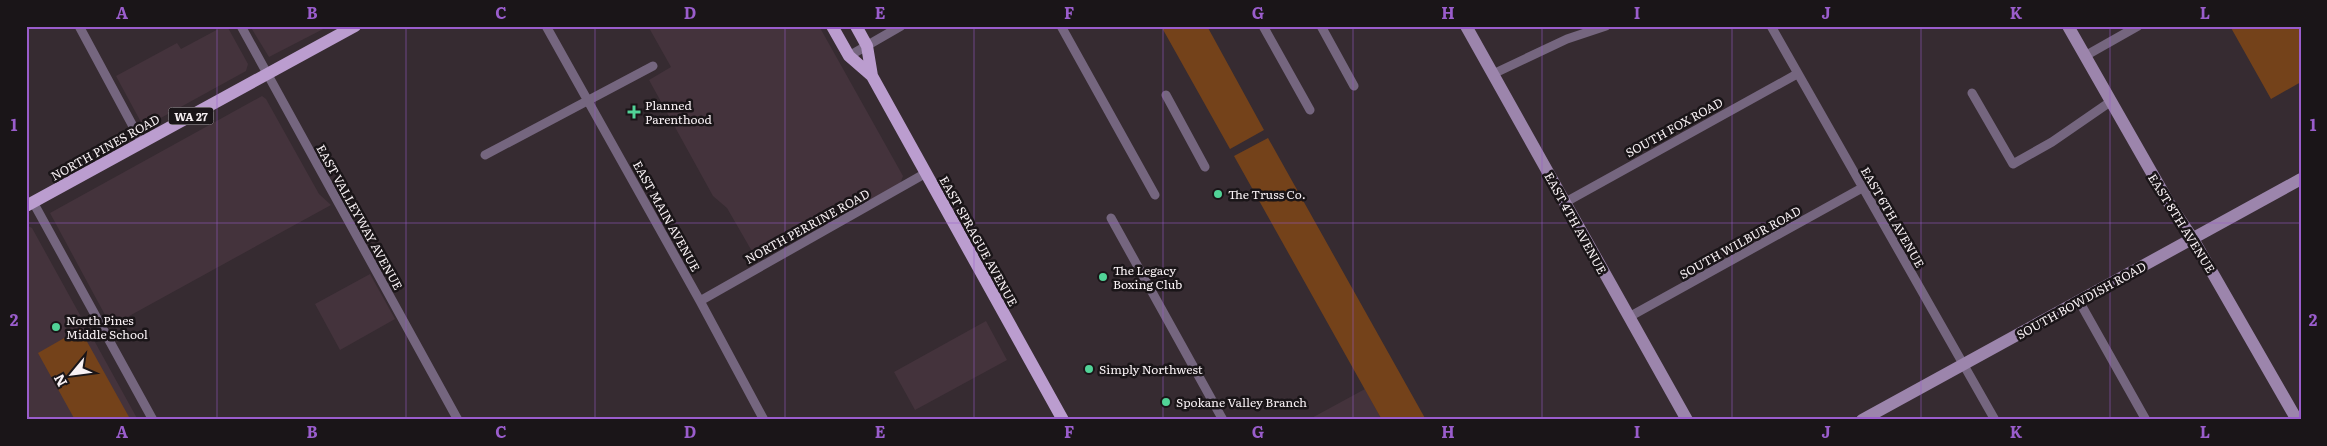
<svg xmlns="http://www.w3.org/2000/svg" width="2327" height="446" viewBox="0 0 2327 446" font-family="Literata,serif">
  <style>
    .built { fill: #44333c }
    .green { fill: #74421a }
    .lines { fill: none; stroke-linecap: round; stroke-linejoin: round }
    .street { stroke: #75667f; stroke-width: 9 }
    .secondary { stroke: #9c85ac; stroke-width: 12 }
    .primary { stroke: #bb9dcf; stroke-width: 12 }
    .grid { fill: none; stroke: #9a5dcc; stroke-width: 1; stroke-opacity: 0.55 }
    .poi-dot { fill: #51d397; stroke: #1a1518; stroke-width: 2 }
    .labels { text-anchor: middle; dominant-baseline: central; stroke-width: 5; stroke-linejoin: round; paint-order: stroke }
    .shield { fill: #1a1518; stroke: #b5afb2; stroke-width: 1 }
    .shield-label { font-size: 11px; font-weight: bold; fill: #f8f1f4 }
    .poi-label { font-size: 12px; fill: #f8f1f4; stroke: #1a1518; text-anchor: start }
    .street-label { font-size: 12px; fill: #f8f1f4; stroke: #1a1518 }
    .neatline { fill: none; stroke: #9a5dcc; stroke-width: 2 }
    .grid-label { font-size: 16px; text-anchor: middle; font-weight: bold; fill: #9a5dcc }
  </style>
  <rect width="100%" height="100%" fill="#362b31"/>
  <!-- built -->
  <path class="built" d="M224 26H227L248 64 246 71 148 125 142 124 116 76 177 43 181 49Z
    M250 26H329L269 57Z
    M648 26H819L903 176 900 184 757 260 727 208 713 196 649 80 671 67Z
    M262 96 266 99 319 194 331 205 111 326 50 213Z
    M26 225 32 228 138 420H26Z
    M370 274 395 319 340 350 315 304Z
    M986 321 1007 360 915 410 894 372Z
    M1365 389 1382 420H1308Z"/>
  <!-- green -->
  <path class="green" d="M1161 26H1207L1264 130 1230 149Z
    M2230 26H2301V82L2271 99Z
    M1268 138 1426 420H1382L1234 156Z
    M80 329 129 417 125 420H75L38 353Z"/>
  <g class="lines">
    <!-- street -->
    <path class="street" d="M79 26 142 143
      M241 26 458 420
      M546 26 700 301 764 420
      M1061 26 1155 195
      M1263 26 1310 110
      M1321 26 1354 86
      M1771 26 1995 420
      M849 56 901 26
      M2085 56 2138 26
      M1493 74 1567 39 1606 26
      M1972 93 2013 164 2052 142 2110 102
      M1166 95 1205 167
      M485 155 653 66
      M33 202 153 420
      M1564 203 1797 74
      M1111 218 1223 420
      M700 301 926 173
      M2079 301 2146 420
      M1629 317 1862 188"/>
    <!-- secondary -->
    <path class="secondary" d="M1466 26 1687 420
      M2068 26 2169 203 2193 239 2297 420
      M1862 420 2301 179"/>
    <!-- primary -->
    <path class="primary" d="M832 26 849 56 872 76
      M856 26 867 46 872 76 1063 420
      M26 206 355 26"/>
  </g>
  <!-- grid -->
  <path class="grid" d="M217 26V420M406 26V420M595 26V420M785 26V420M974 26V420M1163 26V420M1353 26V420M1542 26V420M1732 26V420M1921 26V420M2110 26V420M26 223H2301"/>
  <!-- markers -->
  <g class="poi-dot">
    <path d="M631.5 104.5h5v5h5v5h-5v5h-5v-5h-5v-5h5z"/>
    <circle cx="1218" cy="194" r="5"/>
    <circle cx="1103" cy="277" r="5"/>
    <circle cx="56" cy="327" r="5"/>
    <circle cx="1089" cy="369" r="5"/>
    <circle cx="1166" cy="402" r="5"/>
  </g>
  <g class="labels">
    <!-- shield labels -->
    <rect class="shield" x="168.5" y="107.5" width="45" height="17" rx="4"/>
    <g class="shield-label">
      <text x="191" y="116">WA 27</text>
    </g>
    <!-- poi labels -->
    <g class="poi-label">
      <text x="645" y="105">Planned<tspan x="645" dy="14">Parenthood</tspan></text>
      <text x="1228" y="194">The Truss Co.</text>
      <text x="1113" y="270">The Legacy<tspan x="1113" dy="14">Boxing Club</tspan></text>
      <text x="66" y="320">North Pines<tspan x="66" dy="14">Middle School</tspan></text>
      <text x="1099" y="369">Simply Northwest</text>
      <text x="1176" y="402">Spokane Valley Branch</text>
    </g>
    <!-- street labels -->
    <g class="street-label">
      <text transform="translate(1674 127) rotate(-29)">SOUTH FOX ROAD</text>
      <text transform="translate(105 147) rotate(-29)">NORTH PINES ROAD</text>
      <text transform="translate(667 216) rotate(61)">EAST MAIN AVENUE</text>
      <text transform="translate(360 217) rotate(61)">EAST VALLEYWAY AVENUE</text>
      <text transform="translate(1893 217) rotate(60)">EAST 6TH AVENUE</text>
      <text transform="translate(1576 223) rotate(61)">EAST 4TH AVENUE</text>
      <text transform="translate(2182 223) rotate(58)">EAST 8TH AVENUE</text>
      <text transform="translate(807 226) rotate(-29)">NORTH PERRINE ROAD</text>
      <text transform="translate(979 241) rotate(61)">EAST SPRAGUE AVENUE</text>
      <text transform="translate(1740 242) rotate(-29)">SOUTH WILBUR ROAD</text>
      <text transform="translate(2081 300) rotate(-29)">SOUTH BOWDISH ROAD</text>
    </g>
  </g>
  <!-- border -->
  <rect width="2327" height="446" fill="none" stroke="#1a1518" stroke-width="55"/>
  <!-- north arrow -->
  <g transform="translate(72 374) rotate(241)" stroke="#1a1518" stroke-width="4" paint-order="stroke">
  <path d="M0-4L9 19L0 12L-9 19Z" fill="#f8f1f4"/>
  <text y="-8" font-size="14" font-weight="bold" text-anchor="middle" fill="#f8f1f4">N</text>
  </g>
  <rect x="28" y="28" width="2272" height="390" class="neatline"/>
  <g class="grid-label">
    <text x="122" y="19">A</text>
    <text x="312" y="19">B</text>
    <text x="501" y="19">C</text>
    <text x="690" y="19">D</text>
    <text x="880" y="19">E</text>
    <text x="1069" y="19">F</text>
    <text x="1258" y="19">G</text>
    <text x="1448" y="19">H</text>
    <text x="1637" y="19">I</text>
    <text x="1826" y="19">J</text>
    <text x="2016" y="19">K</text>
    <text x="2205" y="19">L</text>
    <text x="14" y="131">1</text>
    <text x="2313" y="131">1</text>
    <text x="14" y="326">2</text>
    <text x="2313" y="326">2</text>
    <text x="122" y="438">A</text>
    <text x="312" y="438">B</text>
    <text x="501" y="438">C</text>
    <text x="690" y="438">D</text>
    <text x="880" y="438">E</text>
    <text x="1069" y="438">F</text>
    <text x="1258" y="438">G</text>
    <text x="1448" y="438">H</text>
    <text x="1637" y="438">I</text>
    <text x="1826" y="438">J</text>
    <text x="2016" y="438">K</text>
    <text x="2205" y="438">L</text>
  </g>
</svg>
